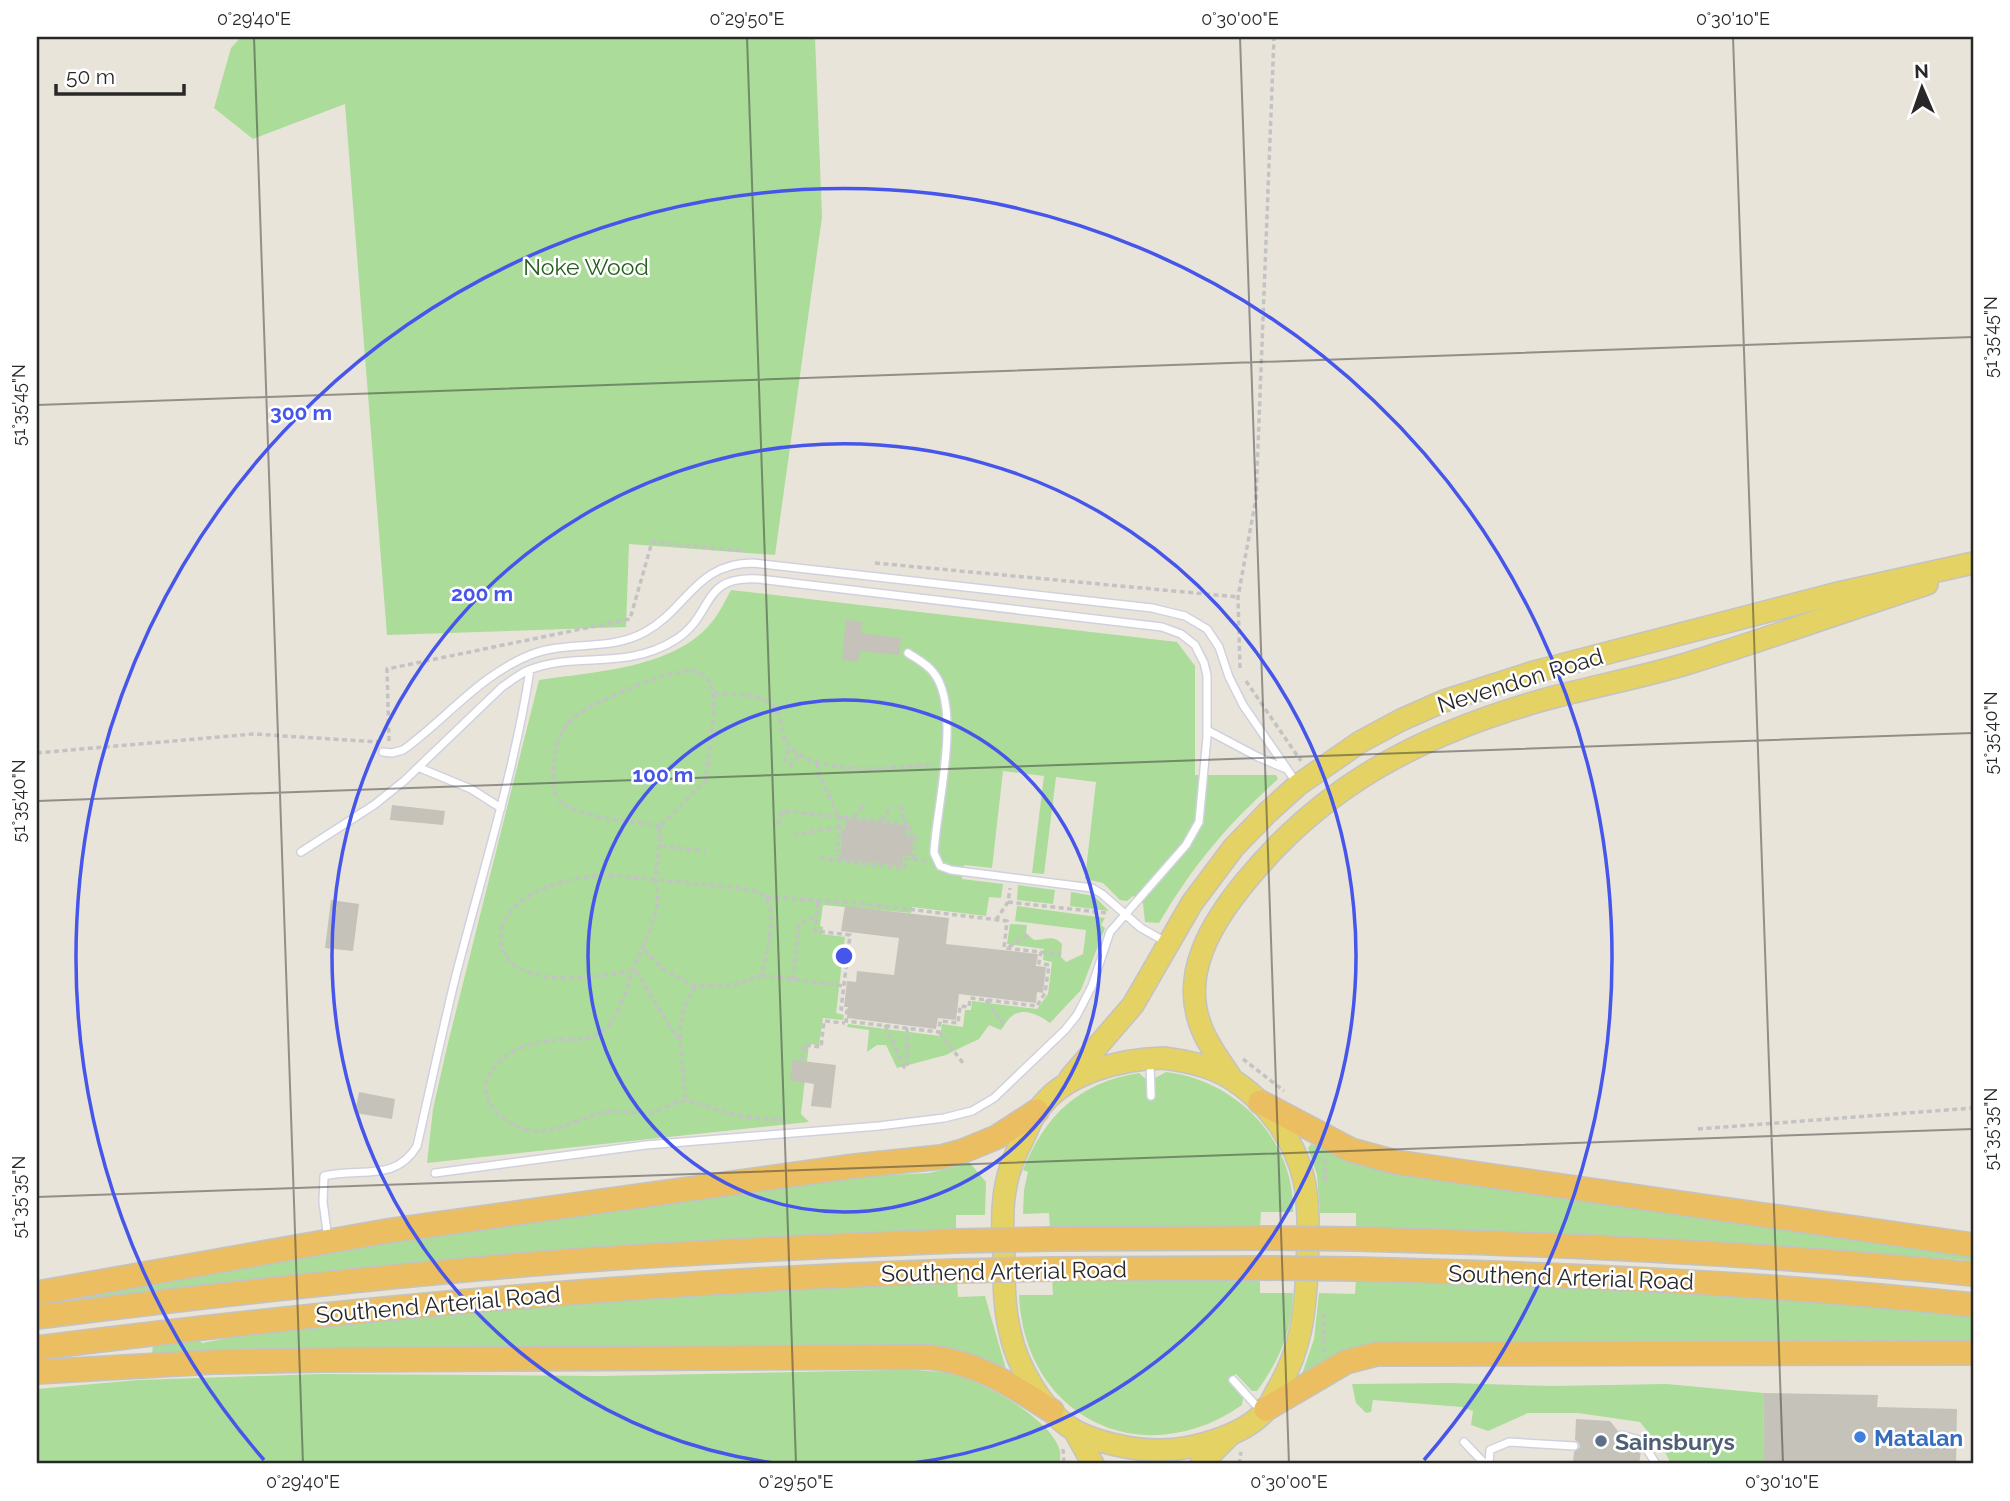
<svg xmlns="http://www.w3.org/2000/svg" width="2010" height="1501" viewBox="0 0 2010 1501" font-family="Raleway,sans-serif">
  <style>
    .green { fill: #abdc9a }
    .building { fill: #c5c2b9 }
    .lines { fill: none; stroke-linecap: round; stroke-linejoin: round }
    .service-casing { stroke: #d0d1e0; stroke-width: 10 }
    .primary-casing { stroke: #c3c3c3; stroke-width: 24 }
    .trunk-casing { stroke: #c3c3c3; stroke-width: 26 }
    .path { stroke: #c3c3c3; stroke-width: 3.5; stroke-dasharray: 5 3.5; stroke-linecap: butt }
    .service { stroke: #fff; stroke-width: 7 }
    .primary { stroke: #e5d264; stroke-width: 21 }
    .trunk { stroke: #ebbe61; stroke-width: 23 }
    .trunk-bridge-casing { stroke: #c3c3c3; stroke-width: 26; stroke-linecap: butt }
    .trunk-bridge { stroke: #ebbe61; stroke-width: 23 }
    .ticks { fill: none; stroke: #282828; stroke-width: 2; stroke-opacity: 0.45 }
    .ring { fill: none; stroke: #4656eb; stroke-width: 3.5 }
    .shop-dot { fill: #3f7fe0; stroke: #fff; stroke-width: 2.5 }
    .service-dot { fill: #5c6f8a; stroke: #fff; stroke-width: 2.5 }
    .labels { text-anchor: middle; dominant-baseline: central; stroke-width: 5; stroke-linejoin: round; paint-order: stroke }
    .park-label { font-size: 23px; fill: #265e1f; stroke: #fff }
    .street-label { font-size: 23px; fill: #282828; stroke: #fff }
    .shop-label { font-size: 23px; font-weight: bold; fill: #366cbe; stroke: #fff; text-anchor: start }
    .service-label { font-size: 23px; font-weight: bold; fill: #4e5e75; stroke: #fff; text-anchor: start }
    .centre { fill: #4656eb; stroke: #fff; stroke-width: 3.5 }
    .ring-label { font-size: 21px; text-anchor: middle; font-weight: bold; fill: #4656eb; stroke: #fff; stroke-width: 5; stroke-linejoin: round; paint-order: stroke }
    .neatline { fill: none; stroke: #282828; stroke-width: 2.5 }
    .ticks-label { font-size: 18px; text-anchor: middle; fill: #282828 }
  </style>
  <rect width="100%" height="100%" fill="#e9e4da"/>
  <!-- green -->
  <path class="green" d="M241 37H815L822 217 775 555 629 544 626 627 387 635 345 104 253 139 214 108 231 48Z
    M731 590 1177 642 1195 666V775H1276L1278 779C1227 825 1194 864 1159 923L1145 922 1143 903 1133 896 1127 901 1120 900 1103 883 1085 879 1096 782 1056 777 1044 874 1032 873 1044 776 1003 771 992 868 964 865 962 879 1003 884 1001 898 989 897 986 916 912 907 911 913 823 905 820 926 823 927 822 934 845 937 836 1013 844 1015 843 1020 823 1018 819 1045 809 1044 801 1114 809 1122 427 1163 433 1109 447 1047 539 680C593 672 675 668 711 623 719 614 725 601 731 590Z
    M1018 885 1055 890 1053 904 1017 900Z
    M1071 892 1094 896 1109 911 1070 906Z
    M1017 906 1105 918 1101 925 1105 928 1081 990 1050 1023C1038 1014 1020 1005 1008 1020 1005 1023 1004 1027 1001 1030L989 1025 979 1039 960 1048 946 1055 897 1068 886 1045H877L867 1052 869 1030 847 1027 848 1024 940 1036 942 1024 963 1027 965 1010H971L972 1001 1037 1009 1048 994 1052 962 1043 960 1044 949 1007 944 1010 924 1027 925 1026 933 1034 940C1046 940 1053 934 1062 944L1061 957 1066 962 1083 954 1086 930 1015 921Z
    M1166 1072C1236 1080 1295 1140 1293 1212H1261L1260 1229 1050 1230 1049 1213 1023 1214 1024 1190 1028 1172 1023 1170C1045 1115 1080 1082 1139 1073L1146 1079V1097L1155 1098V1078Z
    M1311 1144 1348 1159 1973 1253V1265L1967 1264 1966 1260 1901 1255 1899 1258 1356 1230V1213H1320L1317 1175 1308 1148Z
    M970 1163 986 1182 985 1215H956V1232L57 1305V1298L300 1254 853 1177 929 1173Z
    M1052 1278H1260V1293H1293C1292 1332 1279 1361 1257 1391H1252L1236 1374 1228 1380 1243 1398 1242 1405C1142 1475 1024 1417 1019 1295H1053Z
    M1356 1279 1700 1292 1973 1314V1345L1403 1344 1301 1377 1314 1339 1319 1293 1355 1294Z
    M957 1281 958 1297 985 1296 1006 1369 152 1355 153 1344 197 1338 202 1343 276 1329 570 1302Z
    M895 1370C915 1370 935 1370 954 1375 984 1382 1049 1418 1059 1448 1061 1452 1060 1460 1060 1464H37V1389L138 1380 320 1374 601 1376Z
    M1450 1383 1552 1386 1666 1384 1764 1393 1763 1464H1671L1666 1454 1640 1422 1578 1413H1528L1488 1431 1471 1425 1473 1411 1462 1407 1373 1400 1371 1412 1366 1413 1356 1403 1352 1384Z"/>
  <!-- building -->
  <path class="building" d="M846 620 863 622 861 633 901 638 899 655 860 651 858 662 842 660Z
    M392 805 445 811 443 825 390 820Z
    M846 819 907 826 906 837 913 838 911 856H903L902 866 841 859 842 830H845Z
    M331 900 359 904 353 951 325 948Z
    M845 906 949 918 946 944 1038 954 1036 966 1046 967 1043 993 1037 992 1036 1003 959 994 956 1020 938 1018 936 1029 847 1018 848 1007H844L847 981 856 982 857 971 894 975 899 938 841 931Z
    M793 1060 836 1065 831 1108 811 1106 814 1084 790 1080Z
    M359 1092 395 1099 392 1119 355 1113Z
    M1764 1393 1878 1395 1877 1407 1957 1409 1956 1464H1763Z
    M1576 1419 1610 1421 1618 1431 1616 1436 1618 1440 1638 1446 1641 1451 1639 1464H1573L1574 1452 1580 1447 1579 1443 1575 1440Z"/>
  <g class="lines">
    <defs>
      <path id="service" d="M908 653C917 659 927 664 933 672 963 708 936 807 934 853L940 866 951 870 1092 888 1102 894 1141 928 1166 942
        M1207 730 1258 757 1284 768
        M383 752 392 753 403 750C446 719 480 675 530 655 567 640 609 652 645 632 687 609 696 563 753 563L1152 608 1185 616 1207 629 1219 647 1229 677 1243 705 1296 782
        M420 768 471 789 501 808
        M301 852 374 805 404 781 502 687C511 681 519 674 529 670 576 651 625 671 675 640 716 614 699 575 759 579L1162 627 1181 634 1195 645 1204 663 1207 675V737L1199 822 1186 845 1110 932 1092 986 1077 1015 1065 1030 994 1098 972 1111 944 1118 879 1126 646 1145 435 1173
        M1150 1062 1151 1096
        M328 1239 323 1202 324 1176C359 1167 395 1183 417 1146 430 1089 442 1032 456 975 482 874 514 773 530 670
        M1233 1380 1261 1411
        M1622 1435 1642 1441 1656 1464
        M1464 1442 1485 1464
        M1489 1464 1490 1450 1509 1442 1574 1446"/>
      <path id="primary" d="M1163 1058C1187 1061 1213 1066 1233 1080 1267 1102 1295 1140 1304 1180 1310 1209 1308 1241 1307 1270 1305 1313 1301 1348 1280 1385 1275 1393 1271 1403 1266 1410 1244 1436 1190 1451 1156 1450 1132 1450 1095 1442 1074 1430 1043 1412 1017 1366 1010 1332 1004 1308 1004 1283 1004 1258 1003 1234 1001 1209 1006 1185 1009 1168 1016 1152 1024 1137 1028 1129 1031 1119 1037 1112 1062 1073 1121 1059 1163 1058Z
        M1070 1078 1133 1005 1192 903 1234 847 1267 813 1298 785 1360 742 1401 720 1444 701 1534 672 1834 594 1973 563
        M1232 1079C1222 1063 1209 1047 1202 1029 1179 975 1212 922 1246 881 1326 783 1423 734 1543 700 1590 687 1639 678 1686 664 1767 639 1847 610 1927 584
        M1074 1430 1093 1464
        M1201 1464 1229 1436"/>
      <path id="trunk" d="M1260 1102 1351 1150 1395 1162 1973 1245
        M1050 1239 1260 1238
        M1356 1239C1562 1244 1768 1254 1973 1274
        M1052 1269 1260 1268
        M1356 1269C1562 1274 1768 1283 1973 1305
        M37 1293 387 1231 855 1166 941 1157 963 1151 997 1137 1037 1111
        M37 1317C214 1295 391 1275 570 1261 698 1252 827 1246 956 1241
        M37 1348C343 1309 649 1281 957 1271
        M37 1372 213 1362 320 1360 929 1357C979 1363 1011 1385 1052 1411
        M1266 1409 1346 1362 1377 1354 1973 1353"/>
    </defs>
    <!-- service casing -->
    <use href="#service" class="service-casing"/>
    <!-- primary casing -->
    <use href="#primary" class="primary-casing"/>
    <!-- trunk casing -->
    <use href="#trunk" class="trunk-casing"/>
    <!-- path -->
    <path class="path" d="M875 563 1238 597
      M1240 668 1238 597 1256 498 1274 37
      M1246 681 1301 761
      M714 693C736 695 774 691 780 719 783 730 782 740 791 748 821 777 896 768 934 764
      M389 741 387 669 630 619 652 542 745 551
      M37 753 253 734 379 742
      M784 762 789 747
      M817 763V769L838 816
      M790 766 799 754
      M901 806 904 823
      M854 817 865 802
      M881 820 892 805
      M778 825 782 811 910 824 909 835 916 836 913 860
      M660 826C636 822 585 818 566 806 555 799 552 785 553 773 554 754 558 732 572 719 587 704 670 669 691 671 698 671 705 675 709 681 720 695 708 756 706 776L705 781 660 826C661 843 656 858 656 874 656 886 659 898 656 910 652 930 643 946 635 964 627 985 619 1022 598 1034 586 1041 570 1039 557 1040 535 1041 509 1049 495 1066 469 1096 503 1127 534 1131 558 1133 582 1116 605 1112 621 1110 637 1115 653 1112 663 1110 678 1099 688 1101 701 1103 715 1110 728 1113 747 1118 766 1119 786 1120
      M793 835 840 827
      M661 846 706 851
      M820 858 904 869 906 859 926 861
      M839 860 840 851H837L841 816
      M766 897 857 903 1007 921 1004 948 1041 952 1039 963 1049 965 1045 993 1037 1006 970 998 969 1007 960 1006 958 1023 940 1021 939 1032 846 1021 847 1010 841 1009 850 935 815 931 818 901
      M1008 902 1107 913
      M996 920 1008 902 1010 888
      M1009 947 1028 935
      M644 950 663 969 696 987
      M1041 952 1061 954
      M761 975 844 986
      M793 980 799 924 816 916
      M986 1000 1003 1024
      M885 1025 904 1067 907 1066
      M939 1032 963 1063
      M681 1037H676L638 974 633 970C601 977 548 985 517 967 508 962 502 951 501 941 497 893 572 876 608 875L740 888C749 889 760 891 766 898 778 914 766 957 761 975L738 984 696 987C669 1018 685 1062 685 1100
      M1243 1059 1284 1091
      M802 1060 804 1045 821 1047 824 1021 845 1023
      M907 1066V1028
      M1698 1129 1973 1108
      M1325 1181V1157
      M1324 1352V1311
      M1063 1449 1064 1464
      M1239 1464 1241 1452"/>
    <!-- service -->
    <use href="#service" class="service"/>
    <!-- primary -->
    <use href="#primary" class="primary"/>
    <!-- trunk -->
    <use href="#trunk" class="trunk"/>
    <defs>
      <path id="trunk-bridge" d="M1260 1238 1356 1239
        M956 1241 1050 1239
        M1260 1268 1356 1269
        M957 1271 1052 1269"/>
    </defs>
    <!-- trunk-bridge casing -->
    <use href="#trunk-bridge" class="trunk-bridge-casing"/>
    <!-- trunk-bridge -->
    <use href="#trunk-bridge" class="trunk-bridge"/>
  </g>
  <!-- ticks -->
  <path class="ticks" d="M254 37 303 1464M747 37 796 1464M1240 37 1289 1464M1733 37 1783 1464M37 405 1973 337M37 801 1973 733M37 1197 1973 1129"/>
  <!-- distance rings -->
  <g class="ring">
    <circle cx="844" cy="956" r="256"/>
    <path d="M782 1464A512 512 0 1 1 906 1464"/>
    <path d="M264 1460A768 768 0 1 1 1424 1460"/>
  </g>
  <!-- markers -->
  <circle class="shop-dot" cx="1860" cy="1437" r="7"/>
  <circle class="service-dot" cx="1601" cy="1441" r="7"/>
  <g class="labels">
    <!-- park labels -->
    <g class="park-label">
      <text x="586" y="266">Noke Wood</text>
    </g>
    <!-- street labels -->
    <g class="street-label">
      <text transform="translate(1520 680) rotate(-17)">Nevendon Road</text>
      <text transform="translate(1004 1271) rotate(-1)">Southend Arterial Road</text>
      <text transform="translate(1571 1277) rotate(2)">Southend Arterial Road</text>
      <text transform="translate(438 1304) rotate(-5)">Southend Arterial Road</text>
    </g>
    <!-- shop labels -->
    <g class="shop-label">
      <text x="1874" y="1437">Matalan</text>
    </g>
    <!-- service labels -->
    <g class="service-label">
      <text x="1615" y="1441">Sainsburys</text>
    </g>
  </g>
  <circle cx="844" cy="956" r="10" class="centre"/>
  <g class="ring-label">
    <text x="301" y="420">300 m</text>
    <text x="482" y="601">200 m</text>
    <text x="663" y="782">100 m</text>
  </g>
  <!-- border -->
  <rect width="2010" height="1501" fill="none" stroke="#ffffff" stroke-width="77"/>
  <!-- north arrow -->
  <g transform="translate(1922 88) rotate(358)" stroke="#ffffff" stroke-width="5" paint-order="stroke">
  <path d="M0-5L12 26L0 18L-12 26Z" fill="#282828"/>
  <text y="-10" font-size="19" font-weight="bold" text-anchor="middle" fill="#282828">N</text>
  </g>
  <!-- scale -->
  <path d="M56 84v10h128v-10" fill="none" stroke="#282828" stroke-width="3.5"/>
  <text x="66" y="84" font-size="21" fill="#282828" stroke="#ffffff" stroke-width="5" paint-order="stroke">50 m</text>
  <rect x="38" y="38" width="1934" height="1424" class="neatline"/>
  <g class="ticks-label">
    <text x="254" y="25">0°29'40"E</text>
    <text x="747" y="25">0°29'50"E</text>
    <text x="1240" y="25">0°30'00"E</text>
    <text x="1733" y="25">0°30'10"E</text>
    <text transform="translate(1991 337) rotate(-90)" y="6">51°35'45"N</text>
    <text transform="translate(19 405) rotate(-90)" y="6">51°35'45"N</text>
    <text transform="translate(1991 733) rotate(-90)" y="6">51°35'40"N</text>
    <text transform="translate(19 801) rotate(-90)" y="6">51°35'40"N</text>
    <text transform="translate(1991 1129) rotate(-90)" y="6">51°35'35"N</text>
    <text transform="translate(19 1197) rotate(-90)" y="6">51°35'35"N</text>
    <text x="303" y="1488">0°29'40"E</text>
    <text x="796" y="1488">0°29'50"E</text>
    <text x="1289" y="1488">0°30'00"E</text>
    <text x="1782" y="1488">0°30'10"E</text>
  </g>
</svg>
